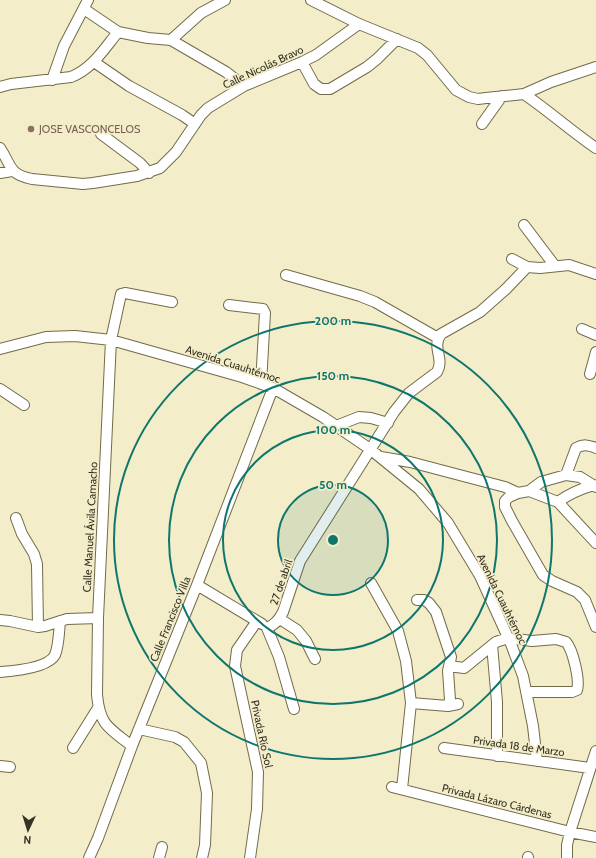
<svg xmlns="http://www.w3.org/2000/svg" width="596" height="858" viewBox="0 0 596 858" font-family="Cabin,sans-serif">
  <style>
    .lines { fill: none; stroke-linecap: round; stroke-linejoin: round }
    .minor-casing { stroke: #716b4a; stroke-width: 12 }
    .minor { stroke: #fff; stroke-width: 10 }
    .ring { fill: none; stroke: #0f766e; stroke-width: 2 }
    .education-dot { fill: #8d6e63; stroke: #f4edc9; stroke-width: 1.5 }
    .labels { text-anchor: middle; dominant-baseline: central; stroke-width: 3.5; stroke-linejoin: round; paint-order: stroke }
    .street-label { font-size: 11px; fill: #353325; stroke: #f4edc9 }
    .education-label { font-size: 11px; fill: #785e54; stroke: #f4edc9; text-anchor: start }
    .centre { fill: #0f766e; stroke: #f4edc9; stroke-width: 2 }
    .ring-label { font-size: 12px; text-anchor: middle; font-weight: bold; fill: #0f766e; stroke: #f4edc9; stroke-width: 3.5; stroke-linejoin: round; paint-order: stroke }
  </style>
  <rect width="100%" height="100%" fill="#f4edc9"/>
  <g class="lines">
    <defs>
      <path id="minor" d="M311 0 359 24 418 48 427 55 456 90 469 97 478 99 486 98 524 94 551 82 596 67
        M84 9 118 32
        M171 40 201 13 225 0
        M94 62 129 86 182 115 195 124
        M302 62 314 84 321 89H330L367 67 377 59 397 39
        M52 80 64 46 88 0
        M0 87 11 84 71 77C92 69 104 49 118 32L148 38 171 40 226 72 244 86
        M524 94C549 111 571 131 596 148
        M482 124 502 96
        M101 134 140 163 149 173
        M0 148C12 166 8 174 32 179L83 184 93 183 137 176 160 168 176 152 201 115 208 108 244 86 302 62 316 55 359 24
        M0 173 12 171
        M524 225 555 266
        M512 259 527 267 540 268 569 265 596 274
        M286 275 360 296 375 302 438 338
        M229 305 263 309 265 313 261 384
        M582 329 596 335
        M0 349 46 337 75 336 111 340 242 377 273 388 323 417 370 449 419 489 448 523 480 576 511 644 523 676 533 726 537 761
        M590 374 596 352
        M0 389 24 405
        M336 426 359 417 371 418 388 423
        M381 457 410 462 505 487 518 493
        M566 475 576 448C584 444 588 445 596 448
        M596 487 580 477 566 475 541 482 529 491 518 493 509 497 505 501V507L512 521 543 575 552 581 577 592 585 600 596 627
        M529 491 558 502 596 543
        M558 502C570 493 580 489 594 485
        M16 518 22 534 34 554 37 564 38 627
        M371 583 398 631 406 661 411 703 402 789
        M197 585 262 624
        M417 600H424L429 603 436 612 451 657 448 671 450 700 448 706
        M280 619 297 630 306 641 315 659
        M0 620 10 621 38 627 45 626 67 619 98 618
        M267 628C275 625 279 620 283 612L300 561 394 412 409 393 437 372C445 358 431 348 441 334L480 312 506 289 527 267
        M267 628 279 657 294 709
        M492 645 497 702V756
        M449 666 464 668 496 642 508 638 532 641 556 639 566 642C573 650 580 680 577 690L572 692H526
        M0 672C14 671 48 668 55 655 59 645 59 631 60 621
        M411 703 448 706 458 704
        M139 729 175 737 184 742 201 763 207 793 205 845 202 858
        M132 746C109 728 100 726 97 695L98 618 111 340 121 294 125 293 172 302
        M73 748 98 708
        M444 748 590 768
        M0 766 10 767
        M392 787 570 832 596 837
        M89 858 98 838 132 746 197 585 273 388
        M159 858 162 847
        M250 858 257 809 258 772 235 666 237 650 257 621
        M528 858V857
        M567 858V845L570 832 596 751"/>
    </defs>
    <!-- minor casing -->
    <use href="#minor" class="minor-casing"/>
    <!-- minor -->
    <use href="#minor" class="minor"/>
  </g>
  <!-- distance rings -->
  <circle cx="333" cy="540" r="55" fill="#0f766e" fill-opacity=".12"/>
  <g class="ring">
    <circle cx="333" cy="540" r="55"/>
    <circle cx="333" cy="540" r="110"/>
    <circle cx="333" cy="540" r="164"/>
    <circle cx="333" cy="540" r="219"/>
  </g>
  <!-- markers -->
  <circle class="education-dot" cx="31" cy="129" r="4"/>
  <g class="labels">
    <!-- street labels -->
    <g class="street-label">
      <text transform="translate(263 67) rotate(-25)">Calle Nicolás Bravo</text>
      <text transform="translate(233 364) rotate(18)">Avenida Cuauhtémoc</text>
      <text transform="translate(90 527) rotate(-87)">Calle Manuel Ávila Camacho</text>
      <text transform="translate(281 582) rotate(-71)">27 de abril</text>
      <text transform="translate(502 599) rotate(64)">Avenida Cuauhtémoc</text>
      <text transform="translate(170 619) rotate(-68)">Calle Francisco Villa</text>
      <text transform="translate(262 734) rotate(78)">Privada Río Sol</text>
      <text transform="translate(519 746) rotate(8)">Privada 18 de Marzo</text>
      <text transform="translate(497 801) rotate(14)">Privada Lázaro Cárdenas</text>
    </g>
    <!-- education labels -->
    <g class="education-label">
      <text x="39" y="129">JOSE VASCONCELOS</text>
    </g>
  </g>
  <circle cx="333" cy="540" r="6" class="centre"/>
  <g class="ring-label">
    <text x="333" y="325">200 m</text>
    <text x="333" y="380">150 m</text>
    <text x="333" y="434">100 m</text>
    <text x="333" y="489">50 m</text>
  </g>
  <!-- north arrow -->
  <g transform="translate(28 830) rotate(184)" stroke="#f4edc9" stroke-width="3" paint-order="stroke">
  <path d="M0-3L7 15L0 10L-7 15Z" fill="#353325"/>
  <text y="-6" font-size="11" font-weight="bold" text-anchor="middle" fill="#353325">N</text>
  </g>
</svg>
